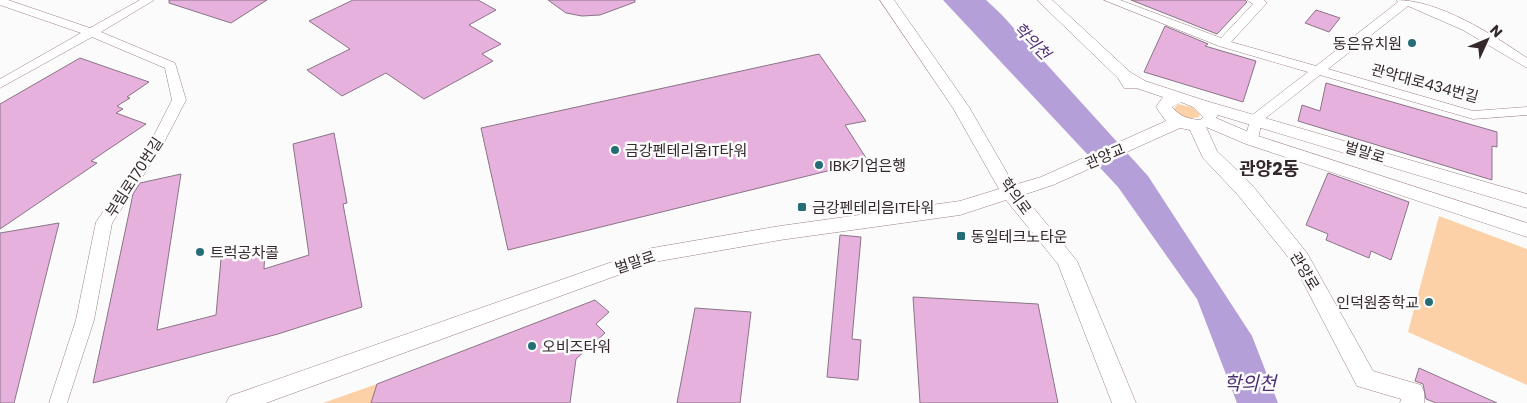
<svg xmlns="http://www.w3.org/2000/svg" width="1527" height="403" viewBox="0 0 1527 403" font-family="Poppins,'Noto Sans KR',sans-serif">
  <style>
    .green { fill: #fcd1a7 }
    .water { fill: #b59fd9 }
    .building { fill: #e7b1dd; stroke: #8a7486 }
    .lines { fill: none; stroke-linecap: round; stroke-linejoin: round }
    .minor-casing { stroke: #9d7f85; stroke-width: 1 }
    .tertiary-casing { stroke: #9d7f85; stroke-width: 1 }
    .minor { fill: #fff; fill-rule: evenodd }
    .tertiary { fill: #fff; fill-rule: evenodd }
    .poi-dot { fill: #246d77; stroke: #fbfbfb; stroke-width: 2 }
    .labels { text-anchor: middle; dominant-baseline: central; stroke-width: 5; stroke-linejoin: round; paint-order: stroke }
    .poi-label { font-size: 15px; fill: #34282b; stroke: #fbfbfb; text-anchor: start }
    .street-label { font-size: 15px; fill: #34282b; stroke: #fbfbfb }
    .water-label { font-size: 16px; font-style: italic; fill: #4e2f74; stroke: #fbfbfb }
    .quarter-label { font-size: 18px; font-weight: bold; fill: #34282b; stroke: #fbfbfb }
    .near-water-label { font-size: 19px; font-style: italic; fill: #4e2f74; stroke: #fbfbfb }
  </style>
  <rect width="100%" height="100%" fill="#fbfbfb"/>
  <!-- green -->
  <path class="green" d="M1178 104 1196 108 1200 114 1199 117 1187 119 1175 112 1174 109Z
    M1439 216 1527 249V385L1408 332Z
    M377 384 371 403H323Z"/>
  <!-- water -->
  <path class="water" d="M943 0H986L1001 14 1148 176 1252 336 1278 403H1237L1197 299 1118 187Z"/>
  <!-- building -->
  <path class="building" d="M169 0H267L231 23 169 3Z
    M353 0H478L496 10 469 25 501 44 482 54 493 61 424 99 386 73 342 96 307 70 350 49 309 21Z
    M548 0H635V2L600 15 582 16 566 13Z
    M1131 0H1245L1247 2 1217 34Z
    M1316 10 1340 18 1329 32 1305 23Z
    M1165 26 1208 44 1205 46 1256 61 1243 102 1144 72Z
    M819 54 866 121 845 125 868 161 508 250 481 128Z
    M80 58 149 82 127 97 130 98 117 106 123 109 116 113 146 124 91 161 97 163 0 229V104Z
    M1326 83 1497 132V147L1492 146V180L1298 121 1302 105 1320 111Z
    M334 133 347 203 343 204 362 307 278 334 93 383 133 194 140 183 181 174 157 330 216 315 221 259 265 249 264 269 309 255 293 144Z
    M1328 173 1409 202 1391 260 1371 251 1369 258 1326 240 1328 234 1306 225Z
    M59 223 14 403H0V233Z
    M840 235 861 237 852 339 861 340 858 380 827 377Z
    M913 297 1038 304 1058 403H920Z
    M595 300 609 312 596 324 605 333 576 359 570 403H371L377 384Z
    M695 308 751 312 740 403H677Z
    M1419 368 1497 403H1436L1426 399 1423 384 1415 381Z"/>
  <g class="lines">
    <defs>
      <path id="minor" d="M0 0H8L90 28 140 0H154L101 32 175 63 186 100 160 150 112 223 94 320 67 403H49L76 320 96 222 147 149 172 100 165 68 92 37 0 88V79L81 33 0 5Z
        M1104 0H1120L1221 38 1253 4 1247 0H1264L1267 3 1265 5 1231 42 1316 66 1398 2 1396 0C1439 0 1492 34 1527 58V68L1463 30 1408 6 1328 69 1473 111 1527 107V115L1473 119 1320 75 1262 121 1257 143H1247L1245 140 1251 116 1308 72 1219 46Z"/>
      <path id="tertiary" d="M880 0H894L969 107 1014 185 1041 177 1166 121 1156 107 1163 97 1136 88H1124L1118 78 1037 0H1052L1130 72 1145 81 1206 101 1527 194V208L1218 115 1216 118 1258 136 1527 223V237L1246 144 1206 127 1217 151 1252 185 1307 253 1373 371 1421 385 1424 392V403H1400L1401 399 1357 386 1293 263 1238 195 1203 158 1190 130 1180 128 1053 185 1023 195 1077 261 1136 403H1112L1058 264 1006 200 960 215 780 240 654 262 266 403H226L230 396 652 248 780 226 960 201 999 189 953 108ZM1181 102 1193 107 1203 117 1200 120C1189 119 1180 117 1172 107Z"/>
    </defs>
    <!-- minor casing -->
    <use href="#minor" class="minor-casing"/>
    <!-- tertiary casing -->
    <use href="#tertiary" class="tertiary-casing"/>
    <!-- minor -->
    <use href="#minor" class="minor"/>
    <!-- tertiary -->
    <use href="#tertiary" class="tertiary"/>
  </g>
  <!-- markers -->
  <g class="poi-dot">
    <circle cx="1412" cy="43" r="5"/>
    <circle cx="615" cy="150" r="5"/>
    <circle cx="819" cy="165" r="5"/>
    <rect x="797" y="202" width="10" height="10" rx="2.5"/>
    <rect x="956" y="231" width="10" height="10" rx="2.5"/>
    <circle cx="200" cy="252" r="5"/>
    <circle cx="1429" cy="302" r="5"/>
    <circle cx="532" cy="346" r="5"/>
  </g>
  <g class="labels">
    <!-- poi labels -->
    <g class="poi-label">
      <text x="1402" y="43" text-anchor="end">동은유치원</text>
      <text x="625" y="150">금강펜테리움IT타워</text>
      <text x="829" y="165">IBK기업은행</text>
      <text x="812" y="207">금강펜테리음IT타워</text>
      <text x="971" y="236">동일테크노타운</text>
      <text x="210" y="252">트럭공차콜</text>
      <text x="1419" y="302" text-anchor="end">인덕원중학교</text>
      <text x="542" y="346">오비즈타워</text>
    </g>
    <!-- street labels -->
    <g class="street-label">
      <text transform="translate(1425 83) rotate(15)">관악대로434번길</text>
      <text transform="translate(1365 152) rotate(17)">벌말로</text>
      <text transform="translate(1105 156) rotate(-23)">관양교</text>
      <text transform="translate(134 177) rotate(-57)">부림로170번길</text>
      <text transform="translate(1016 196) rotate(54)">학의로</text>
      <text transform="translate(635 262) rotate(-18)">벌말로</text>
      <text transform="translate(1305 271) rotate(59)">관양로</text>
    </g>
    <!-- water labels -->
    <g class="water-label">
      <text transform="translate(1032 41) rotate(46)">학의천</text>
    </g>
    <!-- quarter labels -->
    <g class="quarter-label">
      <text x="1269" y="168">관양2동</text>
    </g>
    <!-- near-water labels -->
    <g class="near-water-label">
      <text x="1250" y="383">학의천</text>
    </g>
  </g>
  <!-- north arrow -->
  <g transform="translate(1487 40) rotate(46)" stroke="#fbfbfb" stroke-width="4" paint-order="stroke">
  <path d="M0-4L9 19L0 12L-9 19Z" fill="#34282b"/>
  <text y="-8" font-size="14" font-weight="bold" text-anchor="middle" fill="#34282b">N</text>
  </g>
</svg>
